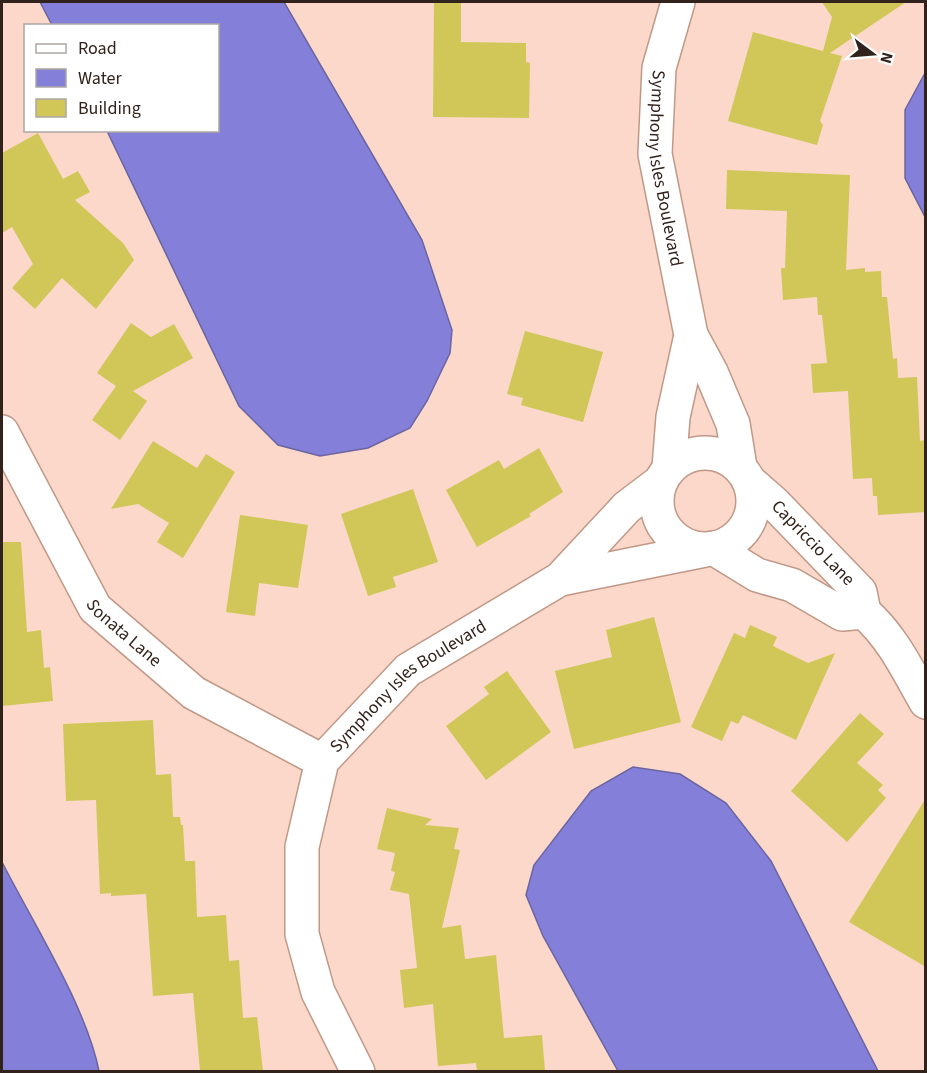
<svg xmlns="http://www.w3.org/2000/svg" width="927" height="1073" viewBox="0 0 927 1073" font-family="'Source Sans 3',sans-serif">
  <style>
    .water { fill: #8480d9; stroke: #6b64a0; stroke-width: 1.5 }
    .building { fill: #d0c758 }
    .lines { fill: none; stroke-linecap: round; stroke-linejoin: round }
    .minor-casing { stroke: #c09887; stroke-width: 36 }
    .minor { stroke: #fff; stroke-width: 33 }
    .labels { text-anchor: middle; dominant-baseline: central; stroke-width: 6; stroke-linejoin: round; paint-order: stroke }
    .street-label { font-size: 18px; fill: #32221c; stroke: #fff }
  </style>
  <rect width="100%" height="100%" fill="#fbd8ca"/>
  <!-- water -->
  <path class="water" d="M40 2H284L422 240 452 330 450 353 427 401 410 428 368 448 320 456 278 445 239 406 107 131 218 130V26L52 25Z
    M925 73V217L905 178V110Z
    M633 767 680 774 726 803 771 861 878 1071H618L543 936 526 895 534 865 591 791Z
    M2 862C33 923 86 1006 99 1071H2Z"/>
  <!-- building -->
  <path class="building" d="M434 2H461V42L526 43V62L530 63 529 118 433 117Z
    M822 2H906L830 53 842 56 820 121 823 125 817 145 728 121 753 32 823 51 832 17Z
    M38 133 63 179 78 171 90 192 75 200 123 243 134 260 96 309 62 278 35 309 12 288 33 264 12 227 2 233V153Z
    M727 170 850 175 846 270 865 268V272L881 271 882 297H887L893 359 897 358 898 378 917 377 920 441 926 440V512L878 515 877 496H873L872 478 853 479 848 391 813 393 811 364 827 363 822 315H818L817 297 783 300 781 268H785L787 211 726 209Z
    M131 323 151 337 174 324 193 358 133 391 147 401 120 440 92 420 116 386 97 373Z
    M525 331 603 352 583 422 521 405 523 398 507 394Z
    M153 441 197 468 206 454 235 472 183 558 157 542 169 523 138 504 111 509Z
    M539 448 563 492 529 514 531 516 477 547 446 490 499 460 504 469Z
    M413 489 438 562 393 577 396 587 368 596 341 514Z
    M240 515 308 525 298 588 259 583 255 616 226 612Z
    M2 542H21L27 632 41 630 44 668 50 667 53 701 2 706Z
    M654 617 681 722 574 749 555 671 612 657 606 630Z
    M750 625 777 637 773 646 808 663 835 653 796 740 743 715 738 724 731 721 722 741 691 727 734 633 745 638Z
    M507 671 551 732 486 780 446 726 489 694 484 687Z
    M860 713 884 734 857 763 883 785 878 790 886 798 847 842 791 791Z
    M153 720 156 775 171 774 173 817H180L181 825H183L185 861H195L197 917 226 915 229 961 239 960 243 1018 257 1017 263 1071H200L193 993 153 996 146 894 111 896V893L100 894 96 800 66 801 63 724Z
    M926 798V967L849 922Z
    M387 808 432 819 425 825 459 828 454 849 460 850 442 928 461 925 465 959 496 955 504 1038 542 1035 545 1071H477L476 1063 438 1066 433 1004 404 1008 400 970 417 968 409 894 390 890 395 872 391 871 395 853 377 849Z"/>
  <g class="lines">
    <defs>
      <g id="minor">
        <path id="s1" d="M678 2 659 68 655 154 691 335"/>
        <path id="s2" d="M2 432 95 608 194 693 322 761"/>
        <circle cx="705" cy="501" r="48"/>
        <path d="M669 468 673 417 691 335 711 372 733 424 740 467"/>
        <path d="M660 482 627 507 560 579 705 550"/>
        <path d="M713 548 757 575 792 585 842 614 864 612 860 592 774 503 749 481"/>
        <path d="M864 612C893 638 907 669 926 702"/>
        <path id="s3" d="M358 1072 318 992 302 934V847L322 761 408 670 560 579"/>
      </g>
    </defs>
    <!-- minor casing -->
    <use href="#minor" class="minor-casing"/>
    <!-- minor -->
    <use href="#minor" class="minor"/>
  </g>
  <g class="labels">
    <!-- street labels -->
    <g class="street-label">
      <text stroke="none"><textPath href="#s1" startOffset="170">Symphony Isles Boulevard</textPath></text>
      <text transform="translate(813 543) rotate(46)">Capriccio Lane</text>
      <text stroke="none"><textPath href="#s2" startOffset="237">Sonata Lane</textPath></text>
      <text stroke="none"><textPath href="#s3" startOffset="440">Symphony Isles Boulevard</textPath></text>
    </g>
  </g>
  <!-- border -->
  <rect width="927" height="1073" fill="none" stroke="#32221c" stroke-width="6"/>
  <!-- legend -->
  <rect x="24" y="24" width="195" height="108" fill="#ffffff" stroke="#ada7a4" stroke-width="1.5"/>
  <rect x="36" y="44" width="30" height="9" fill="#ffffff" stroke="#ada7a4" stroke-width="1.5"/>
  <text x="78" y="54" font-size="18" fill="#32221c">Road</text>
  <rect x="36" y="69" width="30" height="18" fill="#8480d9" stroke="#ada7a4" stroke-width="1.5"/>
  <text x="78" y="84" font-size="18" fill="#32221c">Water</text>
  <rect x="36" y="99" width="30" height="18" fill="#d0c758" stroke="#ada7a4" stroke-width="1.5"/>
  <text x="78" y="114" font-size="18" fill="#32221c">Building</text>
  <!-- north arrow -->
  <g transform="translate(873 54) rotate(106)" stroke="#ffffff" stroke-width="4.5" paint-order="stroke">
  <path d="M0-4.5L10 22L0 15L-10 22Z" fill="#32221c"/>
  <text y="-9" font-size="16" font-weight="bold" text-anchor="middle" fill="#32221c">N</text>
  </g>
</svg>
